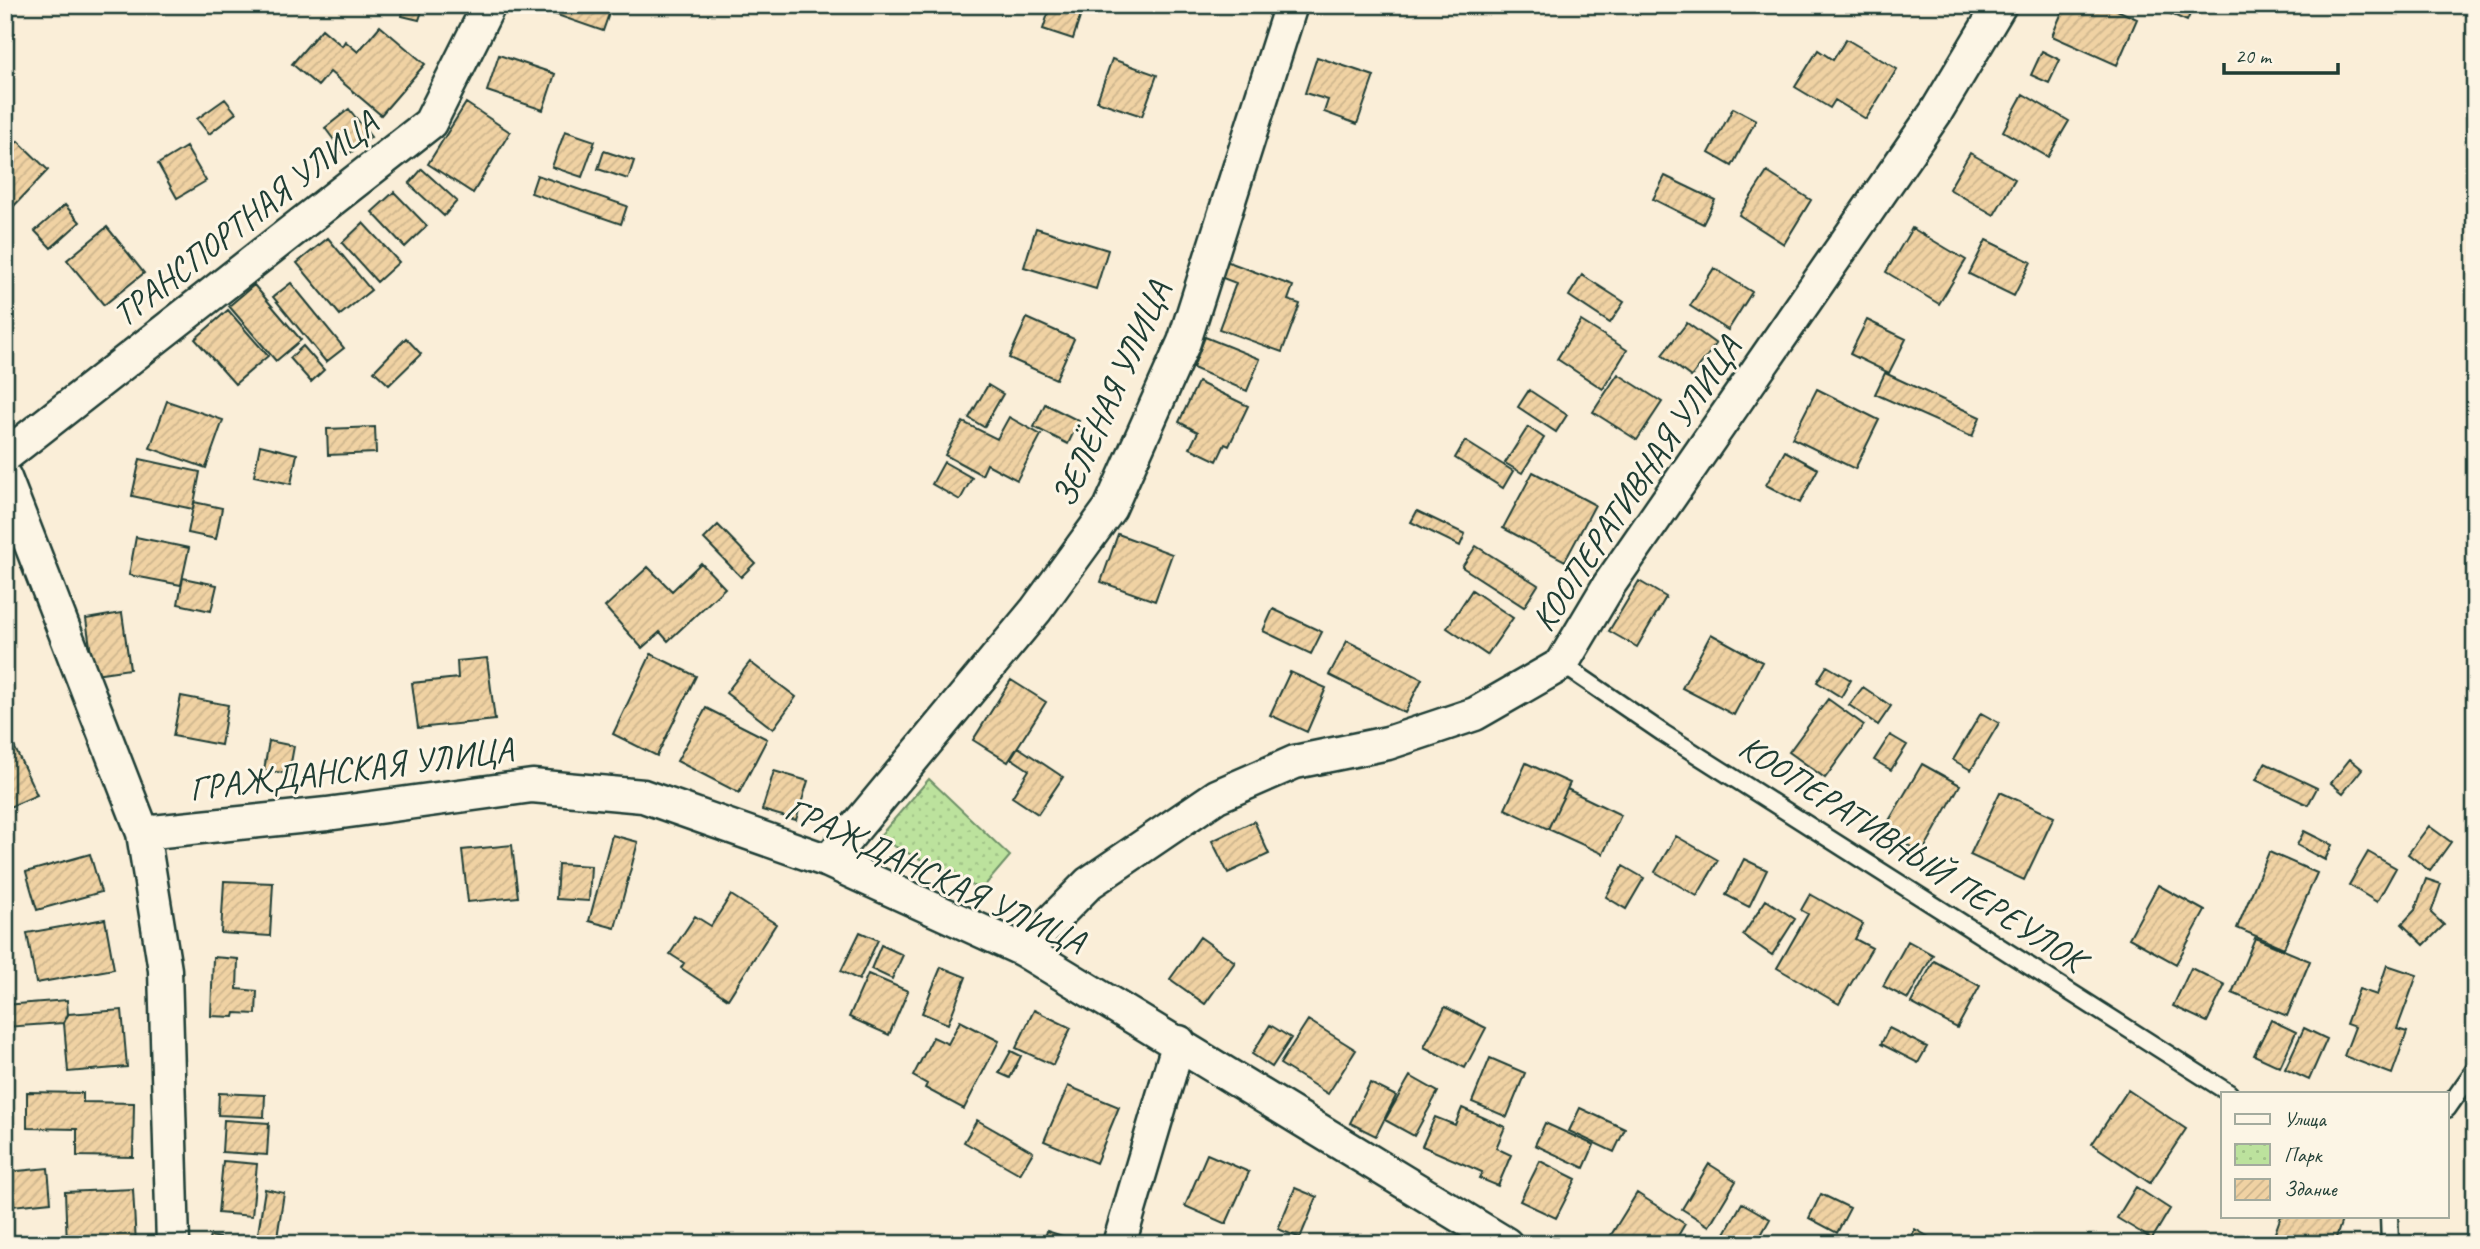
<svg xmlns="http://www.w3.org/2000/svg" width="2480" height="1249" viewBox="0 0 2480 1249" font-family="Caveat,sans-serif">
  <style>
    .park { fill: url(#park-dots); stroke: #6e9068; stroke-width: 2 }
    .building { fill: url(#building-hatch); stroke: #1f3d34; stroke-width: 2 }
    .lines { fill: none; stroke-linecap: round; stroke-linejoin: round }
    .lane-casing { stroke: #1f3d34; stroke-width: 21 }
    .street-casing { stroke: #1f3d34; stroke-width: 37 }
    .lane { stroke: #fcf5e5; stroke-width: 16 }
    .street { stroke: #fcf5e5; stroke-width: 32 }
    .labels { text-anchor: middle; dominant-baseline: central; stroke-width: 6; stroke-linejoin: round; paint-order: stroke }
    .street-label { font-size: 35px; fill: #1f3d34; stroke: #fcf5e5 }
  </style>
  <defs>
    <pattern id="park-dots" width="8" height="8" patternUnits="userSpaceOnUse" patternTransform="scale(1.75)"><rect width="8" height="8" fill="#bce29d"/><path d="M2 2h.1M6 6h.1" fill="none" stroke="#a1c388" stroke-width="1.8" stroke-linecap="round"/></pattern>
    <pattern id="building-hatch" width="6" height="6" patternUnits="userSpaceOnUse" patternTransform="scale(1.75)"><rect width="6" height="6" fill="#f0d2a3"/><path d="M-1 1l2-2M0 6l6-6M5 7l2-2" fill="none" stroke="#cdb58d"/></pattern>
  </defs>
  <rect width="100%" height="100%" fill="#faeed8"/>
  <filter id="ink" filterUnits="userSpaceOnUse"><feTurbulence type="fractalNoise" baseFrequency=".0143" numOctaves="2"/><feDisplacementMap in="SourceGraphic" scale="14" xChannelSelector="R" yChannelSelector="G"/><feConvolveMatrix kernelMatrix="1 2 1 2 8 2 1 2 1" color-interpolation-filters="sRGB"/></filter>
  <g filter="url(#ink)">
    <!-- park -->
    <path class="park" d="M929 779 1010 856 981 890 878 838Z"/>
    <!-- building -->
    <path class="building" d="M405 5H424L419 20 402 16Z
      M554 5H612L603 31 551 13Z
      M1051 5H1084L1073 39 1043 29Z
      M2065 5H2106L2137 19 2117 65 2052 36Z
      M2150 5H2194L2187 21Z
      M380 26 425 64 381 115 330 72 318 86 292 64 322 29 342 46 345 41 358 52Z
      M1846 39 1897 69 1866 119 1835 100 1830 108 1795 87 1818 50 1833 60Z
      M2042 51 2060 60 2049 83 2031 75Z
      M499 55 555 74 543 110 487 91Z
      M1317 57 1374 76 1357 124 1324 112 1328 100 1305 93Z
      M1112 59 1157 75 1142 116 1097 101Z
      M2023 94 2069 121 2048 157 2003 131Z
      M225 99 236 113 209 134 197 119Z
      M466 103 510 132 473 193 428 164Z
      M1733 108 1756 120 1732 166 1709 153Z
      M349 109 371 137 346 156 325 128Z
      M565 131 595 141 582 177 552 167Z
      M18 141 48 170 11 209 5 203V155Z
      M186 147 206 181 177 198 158 164Z
      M604 151 634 161 628 179 598 169Z
      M1970 153 2015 179 1994 215 1949 189Z
      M422 169 457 201 444 216 409 184Z
      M1767 172 1811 200 1784 244 1739 215Z
      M537 175 627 206 621 224 531 193Z
      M1665 176 1715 200 1703 224 1653 199Z
      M394 192 427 226 405 247 372 212Z
      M65 205 80 222 51 248 35 231Z
      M363 223 399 262 377 282 342 243Z
      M107 227 144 273 104 305 67 260Z
      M1036 228 1108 250 1096 289 1024 267Z
      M1912 228 1966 260 1939 304 1886 272Z
      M328 238 371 290 340 315 297 263Z
      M1986 240 2031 262 2014 296 1969 274Z
      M1226 261 1293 286 1288 300 1300 304 1282 352 1219 329 1236 283 1220 277Z
      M1714 268 1752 292 1728 330 1690 306Z
      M1582 275 1624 302 1610 323 1569 296Z
      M291 283 344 348 326 362 273 297Z
      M254 285 301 340 276 361 229 306Z
      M228 310 268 356 235 384 195 339Z
      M1027 318 1074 339 1056 379 1009 358Z
      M1867 320 1906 339 1889 373 1850 354Z
      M1581 321 1627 350 1603 389 1557 359Z
      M1687 323 1716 344 1691 377 1662 355Z
      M1205 337 1260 359 1247 391 1193 368Z
      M406 338 421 354 389 385 374 371Z
      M303 346 324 370 311 382 290 358Z
      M1885 373 1980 417 1972 437 1875 394Z
      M1618 374 1662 402 1637 440 1593 412Z
      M1198 382 1248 406 1229 446 1225 444 1217 461 1190 448 1198 432 1179 422Z
      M988 385 1003 394 984 427 969 418Z
      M1817 389 1879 420 1855 469 1792 438Z
      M1529 390 1567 415 1556 432 1518 407Z
      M167 401 223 420 206 468 150 448Z
      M1045 404 1079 421 1068 444 1034 427Z
      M1009 417 1041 435 1017 480 987 464 982 475 945 455 963 422 997 439Z
      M375 427 376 453 328 455 327 429Z
      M1528 427 1544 438 1522 473 1505 463Z
      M1465 441 1513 471 1503 488 1455 458Z
      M260 445 297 454 291 484 254 476Z
      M1785 451 1818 469 1800 503 1766 485Z
      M140 459 200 472 193 509 132 496Z
      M944 462 972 478 960 500 932 484Z
      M1533 472 1595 505 1565 561 1503 528Z
      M194 502 222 508 216 539 188 533Z
      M1417 511 1465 534 1460 546 1411 522Z
      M718 525 755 563 741 577 704 539Z
      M1118 534 1172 554 1155 601 1101 582Z
      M136 537 189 548 181 585 129 575Z
      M1476 546 1538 585 1524 607 1462 567Z
      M701 563 725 588 668 641 660 632 642 648 605 607 648 567 672 591Z
      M183 578 217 585 211 611 178 604Z
      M1639 581 1666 597 1637 647 1609 631Z
      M1472 590 1513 618 1487 655 1447 628Z
      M1273 609 1322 632 1311 654 1263 631Z
      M122 613 130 669 94 674 86 619Z
      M1711 634 1762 662 1734 715 1682 688Z
      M1347 641 1422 679 1405 713 1329 675Z
      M651 654 696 676 657 756 613 734Z
      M487 658 495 720 418 728 412 683 458 678 457 661Z
      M750 662 796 697 773 729 726 693Z
      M1827 666 1851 680 1841 697 1817 682Z
      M1290 672 1326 688 1307 732 1270 715Z
      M1011 680 1046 702 1008 762 973 740Z
      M1863 687 1891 706 1878 725 1849 705Z
      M181 696 228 705 221 745 173 736Z
      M1828 699 1864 725 1825 778 1789 752Z
      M706 708 767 739 739 793 677 761Z
      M1981 713 1999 723 1971 770 1953 760Z
      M5 727 37 795 5 809Z
      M1890 735 1907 745 1891 770 1874 760Z
      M269 741 294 746 289 774 264 770Z
      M1018 747 1063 777 1038 814 1012 797 1029 770 1011 758Z
      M2350 759 2362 769 2343 793 2331 783Z
      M1526 763 1570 783 1548 829 1505 809Z
      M2265 763 2317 788 2308 805 2256 780Z
      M1922 764 1960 785 1922 853 1883 831Z
      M774 771 808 781 796 820 762 810Z
      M1567 789 1621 815 1603 854 1548 829Z
      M2000 792 2054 817 2024 880 1970 855Z
      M1254 821 1269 854 1228 873 1212 841Z
      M2429 826 2451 842 2430 871 2408 854Z
      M2304 831 2332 845 2325 860 2297 845Z
      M612 835 638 842 615 928 589 921Z
      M1676 836 1718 860 1697 896 1655 872Z
      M512 845 518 897 468 902 462 850Z
      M2269 852 2317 873 2284 948 2237 928Z
      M2368 852 2396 868 2377 902 2349 885Z
      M90 854 101 892 37 910 26 872Z
      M1744 859 1767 870 1749 907 1726 895Z
      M558 864 591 866 589 901 556 899Z
      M1623 866 1644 878 1626 909 1606 897Z
      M2426 879 2441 884 2431 913 2444 925 2424 945 2402 924 2415 910Z
      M224 881 273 883 270 936 221 933Z
      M2158 885 2205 911 2176 964 2129 938Z
      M1810 894 1863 924 1855 939 1872 948 1839 1004 1777 968 1808 914 1801 910Z
      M731 895 776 924 728 999 681 968 684 963 670 954 695 916 711 926Z
      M1766 900 1795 919 1772 955 1743 935Z
      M105 919 114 969 36 983 27 933Z
      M860 932 878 940 859 980 841 971Z
      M1200 937 1235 962 1205 1004 1170 979Z
      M2255 938 2310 961 2287 1016 2232 993Z
      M1908 941 1933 955 1908 999 1883 986Z
      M881 945 903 955 892 979 871 969Z
      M213 957 238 959 237 989 257 991 256 1014 235 1013 234 1017 211 1016Z
      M1934 961 1980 986 1957 1028 1911 1003Z
      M2387 965 2417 975 2397 1029 2407 1032 2392 1074 2344 1056 2355 1027 2346 1024 2359 989 2377 995Z
      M941 967 966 977 948 1024 922 1013Z
      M2191 968 2225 985 2207 1022 2173 1006Z
      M868 974 908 991 889 1035 849 1017Z
      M67 1000 68 1015 63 1023 5 1027V1005Z
      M1445 1007 1486 1028 1465 1068 1424 1047Z
      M122 1010 127 1067 68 1072 64 1023 68 1014Z
      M1034 1010 1071 1028 1053 1065 1016 1048Z
      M1308 1020 1356 1050 1328 1094 1280 1064Z
      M2271 1020 2296 1032 2280 1067 2254 1055Z
      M960 1021 999 1041 964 1109 925 1088 927 1084 913 1076 933 1037 948 1044Z
      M1270 1025 1291 1038 1272 1067 1252 1054Z
      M1889 1028 1927 1047 1918 1063 1881 1044Z
      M2304 1028 2327 1039 2309 1080 2285 1069Z
      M1011 1051 1021 1056 1010 1078 999 1073Z
      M1490 1058 1525 1073 1507 1117 1472 1102Z
      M1410 1076 1438 1092 1414 1136 1385 1120Z
      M1370 1083 1396 1096 1376 1136 1350 1123Z
      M1068 1086 1119 1107 1096 1163 1044 1141Z
      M2128 1090 2186 1129 2150 1183 2092 1144Z
      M27 1092 83 1093V1102L134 1103 133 1157 77 1156V1129L27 1128Z
      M219 1093 265 1095 264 1117 218 1115Z
      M1462 1108 1505 1127 1496 1148 1511 1155 1498 1186 1479 1178 1482 1172 1422 1146 1435 1117 1455 1125Z
      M1580 1108 1625 1129 1614 1152 1569 1131Z
      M224 1120 269 1123 267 1155 222 1152Z
      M977 1120 1033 1152 1020 1174 964 1142Z
      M1545 1123 1594 1145 1584 1168 1535 1145Z
      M1207 1154 1249 1172 1226 1224 1185 1206Z
      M223 1161 257 1164 252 1216 218 1213Z
      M1540 1161 1576 1179 1556 1218 1520 1201Z
      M1709 1164 1736 1181 1709 1226 1682 1209Z
      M48 1168 51 1202 12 1206 8 1172Z
      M2136 1187 2170 1209 2152 1239 2117 1218Z
      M1295 1188 1317 1197 1300 1238 1278 1229Z
      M133 1189 136 1244H67L65 1192Z
      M265 1189 284 1193 276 1244 257 1240Z
      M1637 1193 1685 1224 1673 1244 1606 1243Z
      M1821 1194 1850 1208 1837 1233 1809 1218Z
      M1742 1203 1770 1219 1756 1244H1719Z
      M2281 1216H2340L2343 1217 2334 1244H2271Z
      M1915 1229 1941 1244H1908Z
      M1047 1231 1084 1243V1244H1043Z
      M210 1236 250 1244H208Z"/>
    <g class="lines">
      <defs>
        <path id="lane" d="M1562 664 1663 733 2229 1093
          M2447 1109 2475 1069
          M2389 1216 2390 1244"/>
        <path id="street" d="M5 456 430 123 489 5
          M5 478 143 833 165 970 173 1244
          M143 833 327 814 532 786 643 796 828 861 1023 950 1506 1244
          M828 861 1036 610 1110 508 1184 342 1291 5
          M1023 950 1089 883 1217 796 1295 762 1388 743 1475 714 1562 664 1609 585 1936 112 2000 5
          M1119 1244 1179 1042"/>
      </defs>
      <!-- lane casing -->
      <use href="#lane" class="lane-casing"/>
      <!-- street casing -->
      <use href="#street" class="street-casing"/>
      <!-- lane -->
      <use href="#lane" class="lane"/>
      <!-- street -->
      <use href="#street" class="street"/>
    </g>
  </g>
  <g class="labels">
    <!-- street labels -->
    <g class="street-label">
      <text transform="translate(245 219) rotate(-38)">ТРАНСПОРТНАЯ УЛИЦА</text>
      <text transform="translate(1111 394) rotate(-66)">ЗЕЛЁНАЯ УЛИЦА</text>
      <text transform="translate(1636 484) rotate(-56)">КООПЕРАТИВНАЯ УЛИЦА</text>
      <text transform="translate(351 769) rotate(-7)">ГРАЖДАНСКАЯ УЛИЦА</text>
      <text transform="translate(1912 853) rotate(33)">КООПЕРАТИВНЫЙ ПЕРЕУЛОК</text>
      <text transform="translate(935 875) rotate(25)">ГРАЖДАНСКАЯ УЛИЦА</text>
    </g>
  </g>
  <!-- margin -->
  <rect width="2480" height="1249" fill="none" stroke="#fcf5e5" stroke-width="28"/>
  <rect x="14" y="14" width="2452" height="1221" fill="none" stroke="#1f3d34" stroke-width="2.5" filter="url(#ink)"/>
  <!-- legend -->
  <rect x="2221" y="1092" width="228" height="126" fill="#fcf5e5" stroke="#a4ab9e" stroke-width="2"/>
  <rect x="2235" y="1114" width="35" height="10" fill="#fcf5e5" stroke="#a4ab9e" stroke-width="2"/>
  <text x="2284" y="1126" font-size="21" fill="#1f3d34">Улица</text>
  <rect x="2235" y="1144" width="35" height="21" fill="url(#park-dots)" stroke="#a4ab9e" stroke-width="2"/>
  <text x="2284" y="1162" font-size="21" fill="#1f3d34">Парк</text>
  <rect x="2235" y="1179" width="35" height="21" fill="url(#building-hatch)" stroke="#a4ab9e" stroke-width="2"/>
  <text x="2284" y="1196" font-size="21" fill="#1f3d34">Здание</text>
  <!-- scale -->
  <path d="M2224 63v10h114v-10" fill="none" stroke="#1f3d34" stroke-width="3.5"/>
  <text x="2235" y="63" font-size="21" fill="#1f3d34" stroke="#fcf5e5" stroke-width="5" paint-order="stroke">20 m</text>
</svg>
